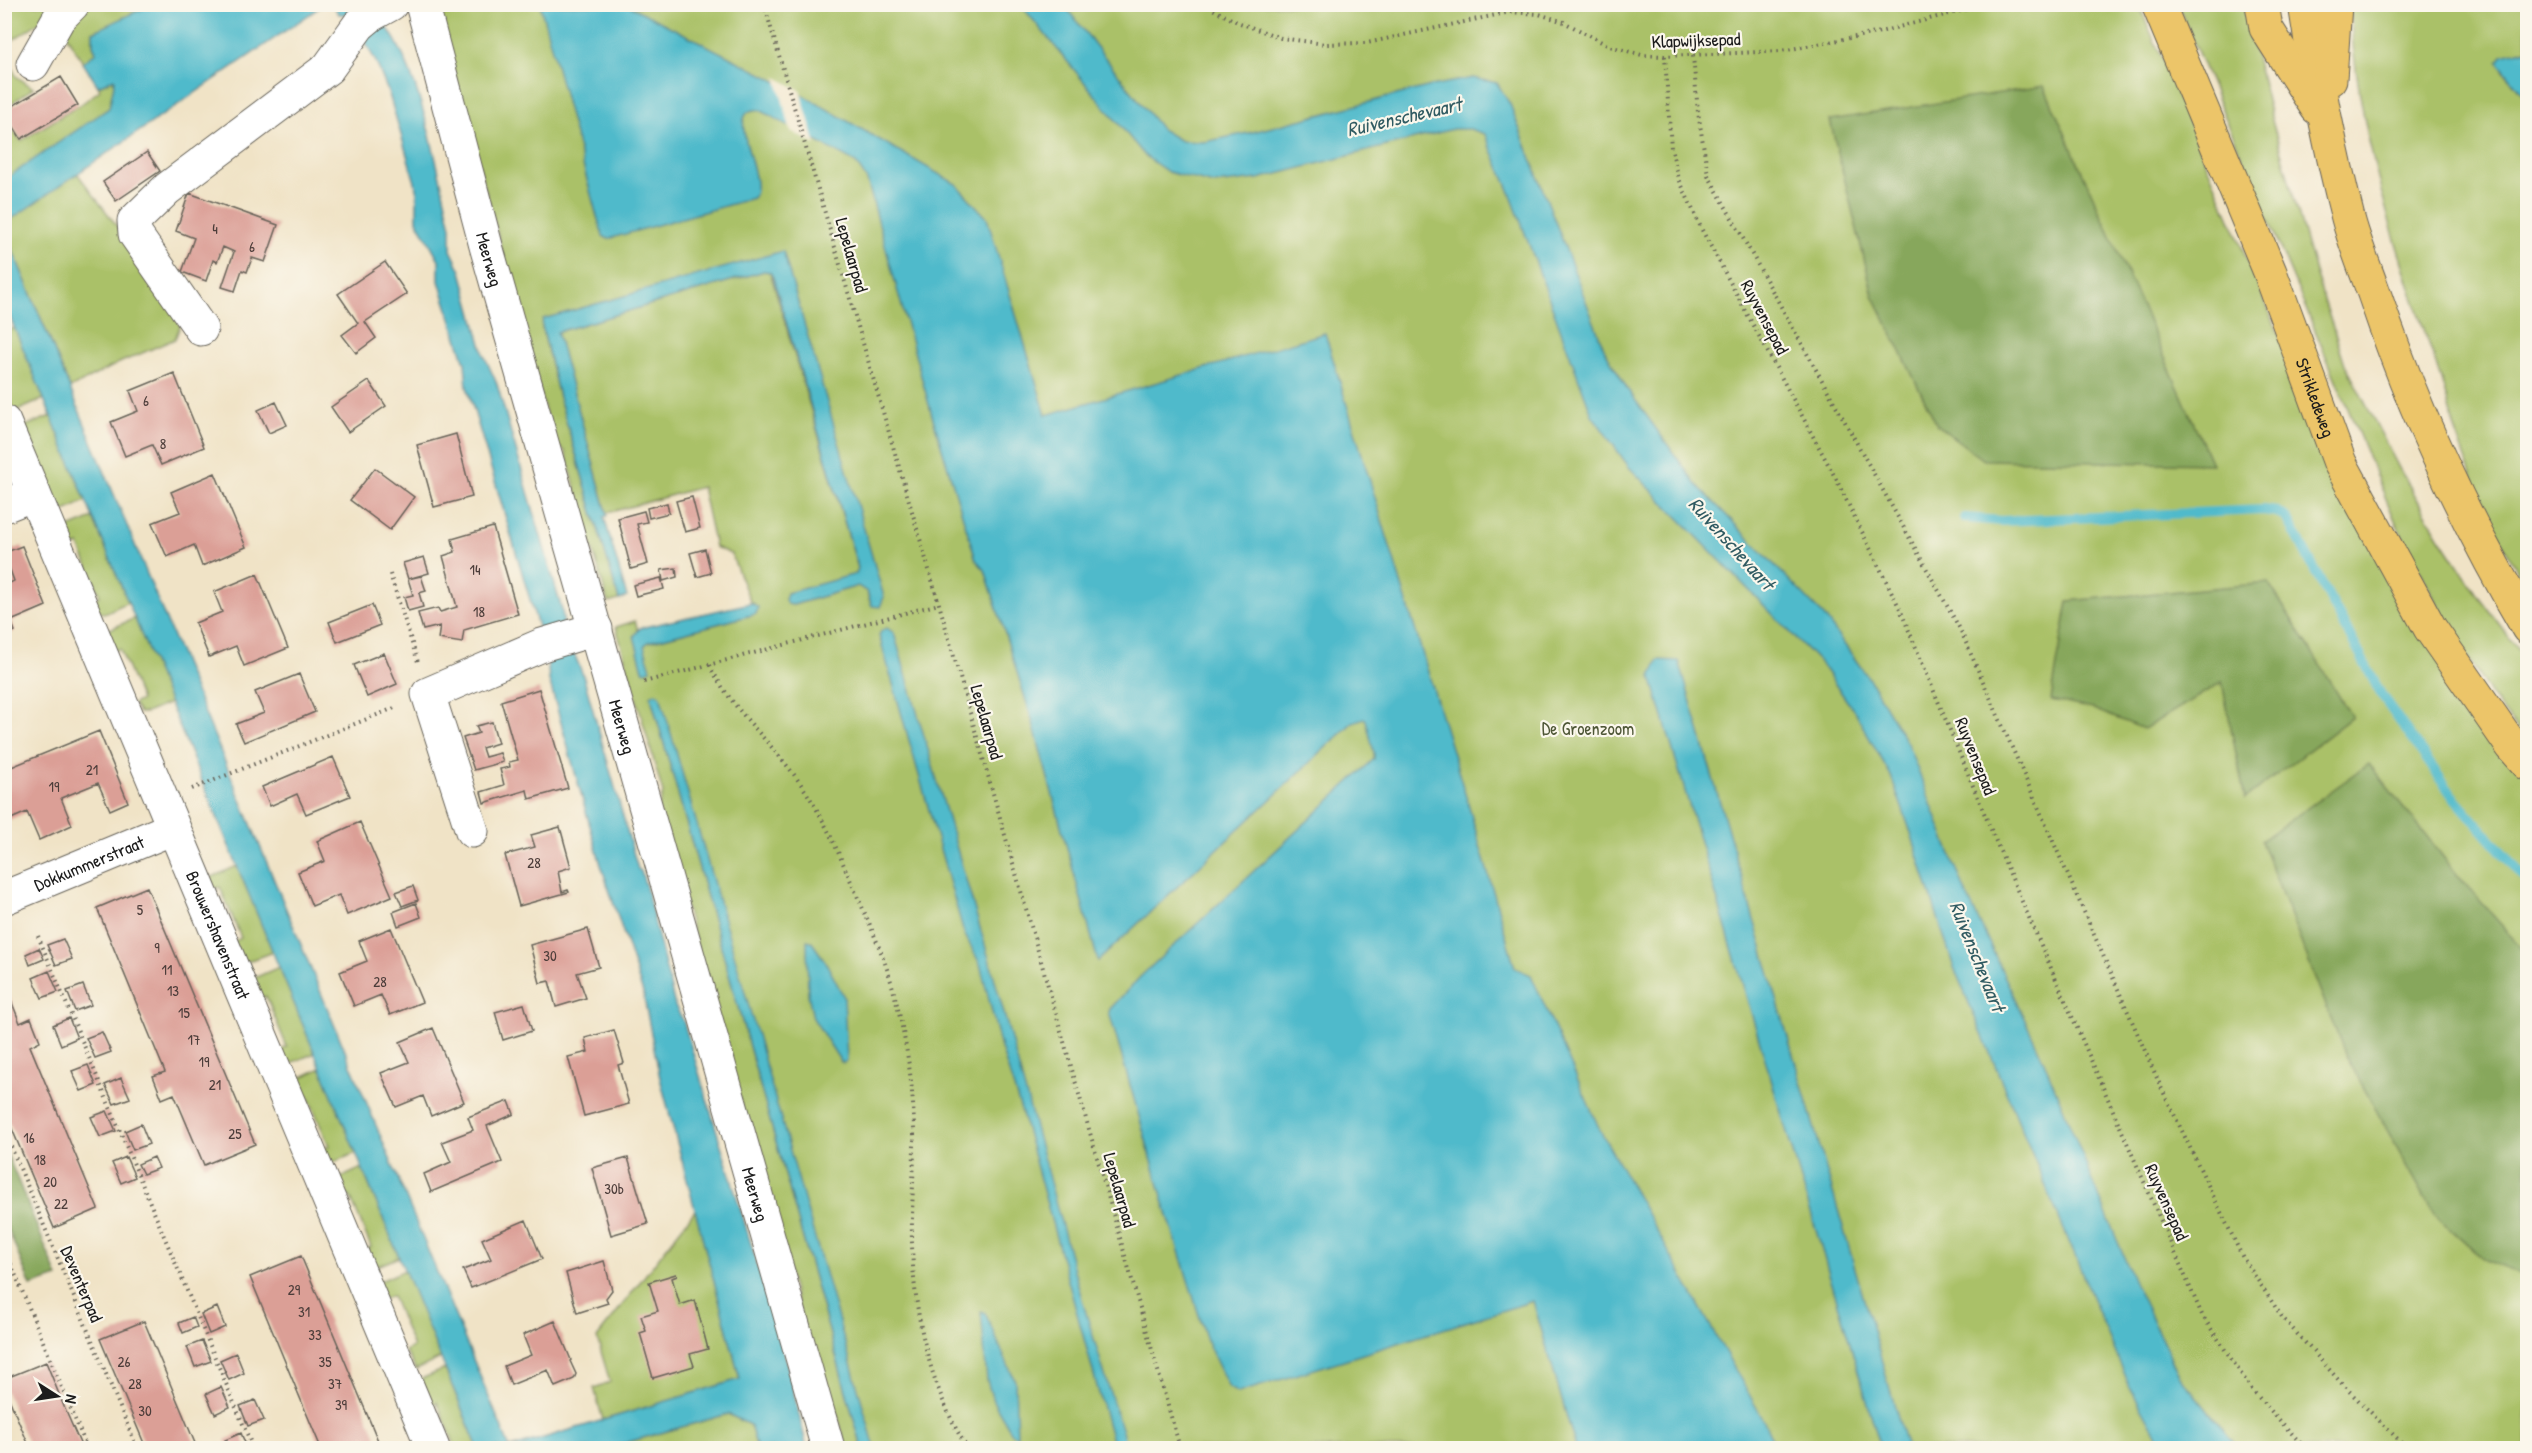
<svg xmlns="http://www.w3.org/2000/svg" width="2532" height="1453" viewBox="0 0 2532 1453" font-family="'Patrick Hand',sans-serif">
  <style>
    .green { fill: #aac167; stroke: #636e42; stroke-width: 1.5 }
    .forest { fill: #87a75c; stroke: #52623c; stroke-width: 1.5 }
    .water { fill: #4fbacb; stroke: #366b74; stroke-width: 1.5 }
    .pier { fill: #f0e3c6 }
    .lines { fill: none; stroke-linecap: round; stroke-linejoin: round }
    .stream { stroke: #4fbacb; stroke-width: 10 }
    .building { fill: #db9f96 }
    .minor-casing { stroke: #666258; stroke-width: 35 }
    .major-casing { stroke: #666258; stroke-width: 35 }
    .path { stroke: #666258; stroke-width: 4; stroke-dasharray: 1.5 4.5; stroke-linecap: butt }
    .minor { stroke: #fff; stroke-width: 33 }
    .major { stroke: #ecc569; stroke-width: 33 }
    .labels { text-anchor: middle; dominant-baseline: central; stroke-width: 4.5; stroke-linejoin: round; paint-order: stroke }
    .number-label { font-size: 15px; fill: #4c3d3a }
    .street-label { font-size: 18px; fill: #1c1c1c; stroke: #fbf7ec }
    .park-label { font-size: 18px; fill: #4e5636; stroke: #fbf7ec }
    .water-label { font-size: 20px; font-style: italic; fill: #305b62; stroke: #fbf7ec }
  </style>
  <rect width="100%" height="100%" fill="#fbf7ec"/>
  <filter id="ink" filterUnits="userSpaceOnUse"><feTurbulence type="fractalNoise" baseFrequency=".0167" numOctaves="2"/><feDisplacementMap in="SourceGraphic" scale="12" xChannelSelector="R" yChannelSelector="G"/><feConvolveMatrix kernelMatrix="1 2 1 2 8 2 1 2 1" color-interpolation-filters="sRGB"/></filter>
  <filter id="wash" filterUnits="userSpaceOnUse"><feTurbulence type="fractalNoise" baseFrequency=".008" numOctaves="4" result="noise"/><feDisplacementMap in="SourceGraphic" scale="24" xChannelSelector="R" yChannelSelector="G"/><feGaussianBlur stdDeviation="1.35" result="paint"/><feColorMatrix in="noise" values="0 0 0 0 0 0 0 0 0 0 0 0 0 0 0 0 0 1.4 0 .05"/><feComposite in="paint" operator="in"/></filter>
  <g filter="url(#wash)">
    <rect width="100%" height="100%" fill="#f0e3c6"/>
    <!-- green -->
    <path class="green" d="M5 5H58L50 15 5 45Z
      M82 5H150L93 32V45L96 52 83 63 62 28Z
      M436 5H2139L2329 452 2527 776V1448H870L652 701 862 1448H847L837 1414 823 1395 658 809 663 793 616 627 635 621 638 630 635 639 643 669 644 646 648 642 756 614 754 603H751L731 554 715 547 702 487 607 513 557 332 764 271 770 272 858 568 857 574 787 593 793 605 858 586 867 592 870 602 773 255 543 319 542 327 559 397 619 600 608 603 565 451 554 444Z
      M2178 5H2243L2273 124 2316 276 2345 364 2400 470 2439 536 2478 596 2527 661V741L2491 695 2448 625 2397 525Z
      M2350 5H2527V49L2520 50 2503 70 2527 100V179L2518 235 2528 286 2527 588C2502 544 2480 501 2463 453 2453 426 2447 398 2438 370 2397 251 2356 131 2350 5Z
      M4 52 16 76 33 88 5 108Z
      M114 79 115 89 109 109 5 180 4 117 21 141 80 105 100 90 98 86Z
      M77 173 114 222 182 321 175 339 119 363 70 388 5 232 10 220Z
      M15 328 44 399 17 411 13 409 5 390 4 332Z
      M51 416 86 501 61 513 55 512 23 427Z
      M93 518 128 602 105 613 98 612 92 600 100 596 79 545 70 548 66 529Z
      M135 618 170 703 146 713H139L133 704 141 700 120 649 111 652 108 630Z
      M237 866 273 952 248 961H241L233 942 241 938 220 887 212 890 210 878Z
      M279 967 315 1053 291 1063 284 1062 279 1051 287 1047 266 996 258 1000 252 979Z
      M321 1068 356 1153 332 1163H325L320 1150 329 1146 308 1096 299 1099 294 1081Z
      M362 1168 399 1257 375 1267 363 1251 371 1247 350 1196 342 1199 336 1180Z
      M696 1209 740 1380 603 1420 594 1388 610 1382 597 1338Z
      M405 1270 441 1358 416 1370 405 1351 413 1347 392 1296 383 1299 378 1282Z
      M445 1369 478 1448H456L437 1402 427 1406 421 1379Z
      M728 1414 750 1425 757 1448H607Z"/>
    <!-- forest -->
    <path class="forest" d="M2044 86 2212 464 1984 460 1937 425 1873 295 1830 120Z
      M2269 583 2352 717 2245 799 2222 682 2144 729 2093 709 2051 700 2068 601Z
      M2369 764 2460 878 2527 954V1277L2485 1260 2434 1214 2346 1056 2261 841Z
      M5 1149 58 1277 31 1286 5 1222Z"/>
    <!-- water -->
    <path class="water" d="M150 5H323L10 220 5 232 510 1448 740 1379 660 1078 643 993 601 865 549 680 547 657 467 387 465 363 439 281V260L417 220V189L389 94 376 62 350 14H339L333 5C341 5 354 2 361 5 413 23 439 176 451 227V250L461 271 484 355 497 384 562 610 564 629 583 675 638 869 641 871 646 887 675 1006 683 1020 785 1356 807 1448H757L750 1425 728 1414 607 1448H478L5 305 4 180 109 108 115 80 114 79 98 86 83 63 96 52 93 45V32Z
      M540 5H628L801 94 956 184 987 218 1046 415 1325 333 1467 800 1515 968 1531 975 1600 1130 1763 1419 1776 1448H1576L1533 1301 1238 1393 1229 1388 1208 1344 1164 1203 1109 1012 1110 1009 1141 976 1374 759V753L1366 720 1364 718 1353 722 1098 961 1032 720 985 570 976 560 931 412 867 180 856 163 760 110C719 106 769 180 753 198L608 239 603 236 596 213Z
      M1021 5H1064L1161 129 1181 141 1204 142 1253 132 1431 86 1473 78 1497 83 1510 104 1605 351 1628 390 1696 484 1824 616 1870 680 1908 745 1966 893 2043 1059 2135 1284 2179 1375 2238 1448H2167L2154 1430 2130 1387 1953 965 1911 833 1891 776 1854 711 1821 664 1629 467 1592 415 1509 190 1485 134 1470 129H1453L1258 179 1214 184 1168 172 1145 156Z
      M2527 49H2528L2527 100 2498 62 2502 55Z
      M2527 179V286L2518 235Z
      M783 251 884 597 880 607 872 606 867 592 858 586 793 605 787 604 785 600 787 593 856 574 858 568 773 277 770 272 764 271 557 332 607 513V516L604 517 627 597 619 600 559 397 542 326 543 319Z
      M751 603 758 607 756 614 648 642 644 646 651 669 646 671 643 670 634 636 640 628Z
      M887 628 894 633 990 962 1083 1303 1127 1448H1114L1021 1110 1001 1048 980 964 964 933 879 635 882 630Z
      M1658 660 1679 661 1907 1448H1881L1651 677Z
      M655 693 660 695 875 1448H862L652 701 651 696Z
      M807 940 811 941 825 961 844 997 847 1060 844 1063 841 1062 813 1018 808 994Z
      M981 1311 985 1313 1015 1381 1017 1436 1013 1435 993 1401 987 1380Z"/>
    <!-- pier -->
    <path class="pier" d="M776 77 800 90 816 145 791 131Z"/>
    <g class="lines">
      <!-- stream -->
      <path class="stream" d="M1965 518 2001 521 2263 510 2277 512 2287 518 2382 696 2452 795 2528 882"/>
    </g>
    <g id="blocks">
      <!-- building -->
      <path class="building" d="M61 77 78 105 21 139 4 111Z
        M147 152 160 171 116 201 103 182Z
        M189 193 278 225 265 262 252 258 247 272 242 270 235 291 222 287 234 252 223 247 217 262 213 260 206 281 182 272 194 238 176 231Z
        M385 262 407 294 365 322 376 338 356 353 342 335 358 323 338 294Z
        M174 373 204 447 161 465 152 445 125 456 111 422 138 411 130 391Z
        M369 381 386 406 348 432 331 407Z
        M276 402 287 425 269 433 258 410Z
        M456 434 472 497 434 507 417 445Z
        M375 468 414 497 390 530 350 500Z
        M215 473 246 547 202 566 194 545 167 557 152 523 180 512 171 492Z
        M692 497 700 528 685 532 676 501Z
        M667 503 669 513 649 518 647 508Z
        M644 511 647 522 637 524 648 564 631 569 618 518Z
        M493 527 518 614 464 630 462 643 438 639 440 626 423 630 418 613 438 608 440 612 457 607 443 556 455 552 452 539Z
        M22 546 46 606 11 621 15 631 4 636V586L14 581 4 553Z
        M705 549 711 573 697 577 690 553Z
        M424 557 429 573 408 579 403 563Z
        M676 568 677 577 663 581 661 570Z
        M257 574 288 648 244 666 236 646 209 657 195 623 222 612 214 592Z
        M421 576 426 591 419 593 423 607 408 611 404 597 413 595 408 579Z
        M661 578 664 589 636 596 633 585Z
        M372 605 380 625 337 642 329 622Z
        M384 653 397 684 367 697 354 665Z
        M299 674 315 712 244 742 236 724 264 713 255 692Z
        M539 689 568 788 529 799 527 790 484 803 481 792 504 785 500 769 510 767 509 762 518 760 501 701Z
        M492 722 498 743 482 748 485 757 500 753 503 762 474 770 463 738 479 733 476 726Z
        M99 731 128 802 110 810 98 783 61 798 72 825 39 840 27 812 4 822V770Z
        M333 757 350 796 306 814 297 794 270 806 262 787Z
        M360 822 392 896 347 915 339 895 312 906 298 872 325 861 317 841Z
        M560 827 571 867 558 871 562 892 568 890 569 892 519 906 505 855 535 847 531 835Z
        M413 886 418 900 402 906 396 892Z
        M147 887 255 1144 204 1165 174 1094 162 1099 153 1076 165 1072 97 908Z
        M416 903 421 917 398 926 393 912Z
        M391 928 422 1002 390 1015 381 995 354 1006 340 972 367 961 359 941Z
        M588 929 599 967 577 973 586 998 556 1007 549 981 540 983 530 945Z
        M63 939 72 959 56 965 47 945Z
        M39 948 44 959 30 965 26 954Z
        M49 971 58 992 42 998 33 978Z
        M5 985 20 1023 31 1018 40 1041 30 1046 98 1209 54 1228 4 1110Z
        M83 985 91 1005 75 1011 67 991Z
        M524 1004 532 1031 503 1040 495 1012Z
        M69 1018 77 1038 61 1045 53 1025Z
        M433 1028 464 1102 431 1116 423 1096 396 1107 381 1073 409 1062 400 1042Z
        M614 1030 624 1063 618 1065 629 1104 584 1116 568 1057 588 1052 585 1038Z
        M102 1032 111 1052 95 1058 86 1038Z
        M88 1065 96 1085 81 1091 72 1071Z
        M121 1078 130 1098 114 1104 105 1085Z
        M509 1101 514 1114 487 1126 502 1162 431 1192 424 1174 451 1162 442 1142 473 1130 468 1117Z
        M107 1111 116 1131 100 1137 91 1117Z
        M141 1124 149 1144 133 1150 125 1131Z
        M126 1157 135 1177 121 1183 112 1163Z
        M154 1157 159 1168 143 1174 138 1164Z
        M628 1158 648 1224 611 1235 592 1168Z
        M526 1220 542 1259 471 1288 463 1270 491 1259 482 1239Z
        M301 1256 369 1419 381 1448H321L298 1393 250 1277Z
        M604 1261 612 1290 606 1298 608 1303 577 1313 566 1273Z
        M676 1274 677 1276 672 1278 680 1305 695 1300 708 1349 690 1354 694 1366 653 1378 640 1333 646 1331 641 1316 658 1311 649 1282Z
        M217 1307 225 1327 209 1334 201 1314Z
        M193 1317 197 1327 183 1333 179 1323Z
        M144 1321 154 1345 197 1448H146L100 1339Z
        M555 1321 571 1360 570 1361 576 1374 574 1379 555 1387 548 1370 511 1385 504 1366 531 1355 523 1335Z
        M202 1341 211 1361 195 1367 187 1347Z
        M236 1353 244 1373 229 1380 220 1360Z
        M46 1362 65 1409 82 1448H30L4 1387V1379Z
        M221 1387 230 1407 215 1414 206 1394Z
        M255 1400 264 1420 248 1426 240 1406Z
        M241 1433 247 1448H229L225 1440Z"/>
    </g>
  </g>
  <g filter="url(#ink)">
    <use href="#blocks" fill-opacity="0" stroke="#666258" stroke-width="1.5"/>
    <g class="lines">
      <defs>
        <g id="minor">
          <path id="s1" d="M422 4 486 246 828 1448"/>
          <path d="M33 64 59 18 73 4"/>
          <path d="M201 329 135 234 134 221 167 189 328 68 359 25 371 15 391 4"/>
          <path id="s2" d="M4 422 433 1448"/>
          <path d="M4 506 34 494"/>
          <path d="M472 831 428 694 542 645 596 629"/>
          <path id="s3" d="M4 898 173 828"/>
        </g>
        <g id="major">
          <path id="s4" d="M2158 4 2270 272 2340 463 2430 628 2512 746 2528 764"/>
          <path d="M2262 4 2266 28 2317 108"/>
          <path d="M2305 4C2316 76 2330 148 2348 218 2355 245 2367 273 2376 299 2416 417 2465 521 2528 628"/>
          <path d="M2330 79 2335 4"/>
        </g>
      </defs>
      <!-- minor casing -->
      <use href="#minor" class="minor-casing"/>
      <!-- major casing -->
      <use href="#major" class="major-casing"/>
      <!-- path -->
      <path class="path" d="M764 4 939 604 1180 1448
        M1203 4 1237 22 1281 38 1325 44 1367 43 1510 12 1539 14 1564 22 1609 46 1642 55 1665 56 1781 51 1876 33 1987 4
        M1665 56 1671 148 1679 179 1702 230 1835 477 1900 609 1997 844 2202 1315 2252 1390 2305 1448
        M1693 56 1698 112 1708 175 1960 629 2160 1085 2243 1258 2282 1317 2345 1387 2407 1448
        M390 574 418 662
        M710 665C731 710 772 742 800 783 822 814 837 849 852 884 866 916 882 950 892 985 901 1019 909 1056 912 1092 917 1143 911 1194 912 1245 914 1317 930 1387 967 1448
        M644 682 939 604
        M192 789 397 707
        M38 936 253 1448
        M4 1130 137 1448
        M4 1247 87 1448"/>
      <!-- minor -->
      <use href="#minor" class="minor"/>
      <!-- major -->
      <use href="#major" class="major"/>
    </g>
  </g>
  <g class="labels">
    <!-- number labels -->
    <g class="number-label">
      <text x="215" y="228">4</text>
      <text x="252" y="246">6</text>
      <text x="146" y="400">6</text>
      <text x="163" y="443">8</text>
      <text x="475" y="569">14</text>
      <text x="479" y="611">18</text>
      <text x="92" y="769">21</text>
      <text x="54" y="786">19</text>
      <text x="534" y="862">28</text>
      <text x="140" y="909">5</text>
      <text x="157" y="947">9</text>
      <text x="550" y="955">30</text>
      <text x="167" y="969">11</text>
      <text x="380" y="981">28</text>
      <text x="173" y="990">13</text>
      <text x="184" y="1012">15</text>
      <text x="194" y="1039">17</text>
      <text x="204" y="1061">19</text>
      <text x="215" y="1084">21</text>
      <text x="235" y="1133">25</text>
      <text x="29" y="1137">16</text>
      <text x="40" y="1159">18</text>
      <text x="50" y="1181">20</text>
      <text x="614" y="1188">30b</text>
      <text x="61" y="1203">22</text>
      <text x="294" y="1289">29</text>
      <text x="304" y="1311">31</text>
      <text x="315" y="1334">33</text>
      <text x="124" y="1361">26</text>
      <text x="325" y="1361">35</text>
      <text x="135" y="1383">28</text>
      <text x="335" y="1383">37</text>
      <text x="341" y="1404">39</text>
      <text x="145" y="1410">30</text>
    </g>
    <!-- street labels -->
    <g class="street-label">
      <text transform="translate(1696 40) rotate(-2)">Klapwijksepad</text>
      <text transform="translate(852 255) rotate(74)">Lepelaarpad</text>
      <text stroke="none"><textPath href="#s1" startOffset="264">Meerweg</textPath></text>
      <text transform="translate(1765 317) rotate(62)">Ruyvensepad</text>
      <text stroke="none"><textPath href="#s4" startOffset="424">Strikledeweg</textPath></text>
      <text transform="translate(987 722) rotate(74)">Lepelaarpad</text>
      <text stroke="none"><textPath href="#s1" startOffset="750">Meerweg</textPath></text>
      <text transform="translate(1976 756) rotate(68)">Ruyvensepad</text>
      <text stroke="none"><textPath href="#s3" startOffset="92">Dokkummerstraat</textPath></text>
      <text stroke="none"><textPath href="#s2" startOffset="556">Brouwershavenstraat</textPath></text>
      <text transform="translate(1120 1190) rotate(74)">Lepelaarpad</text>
      <text stroke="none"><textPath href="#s1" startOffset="1236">Meerweg</textPath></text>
      <text transform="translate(2167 1202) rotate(66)">Ruyvensepad</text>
      <text transform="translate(82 1284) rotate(67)">Deventerpad</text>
    </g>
    <!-- park labels -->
    <g class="park-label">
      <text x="1588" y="728">De Groenzoom</text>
    </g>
    <!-- water labels -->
    <g class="water-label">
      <text transform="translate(1404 116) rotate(-13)">Ruivenschevaart</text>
      <text transform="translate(1732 543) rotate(48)">Ruivenschevaart</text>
      <text transform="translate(1978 956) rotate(68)">Ruivenschevaart</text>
    </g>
  </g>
  <!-- margin -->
  <rect width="2532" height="1453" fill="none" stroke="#fbf7ec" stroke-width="24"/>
  <!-- north arrow -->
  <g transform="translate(57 1396) rotate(102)" stroke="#fbf7ec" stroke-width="4.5" paint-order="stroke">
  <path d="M0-4.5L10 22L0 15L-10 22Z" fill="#1c1c1c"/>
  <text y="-9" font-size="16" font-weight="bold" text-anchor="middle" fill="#1c1c1c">N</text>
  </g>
</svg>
